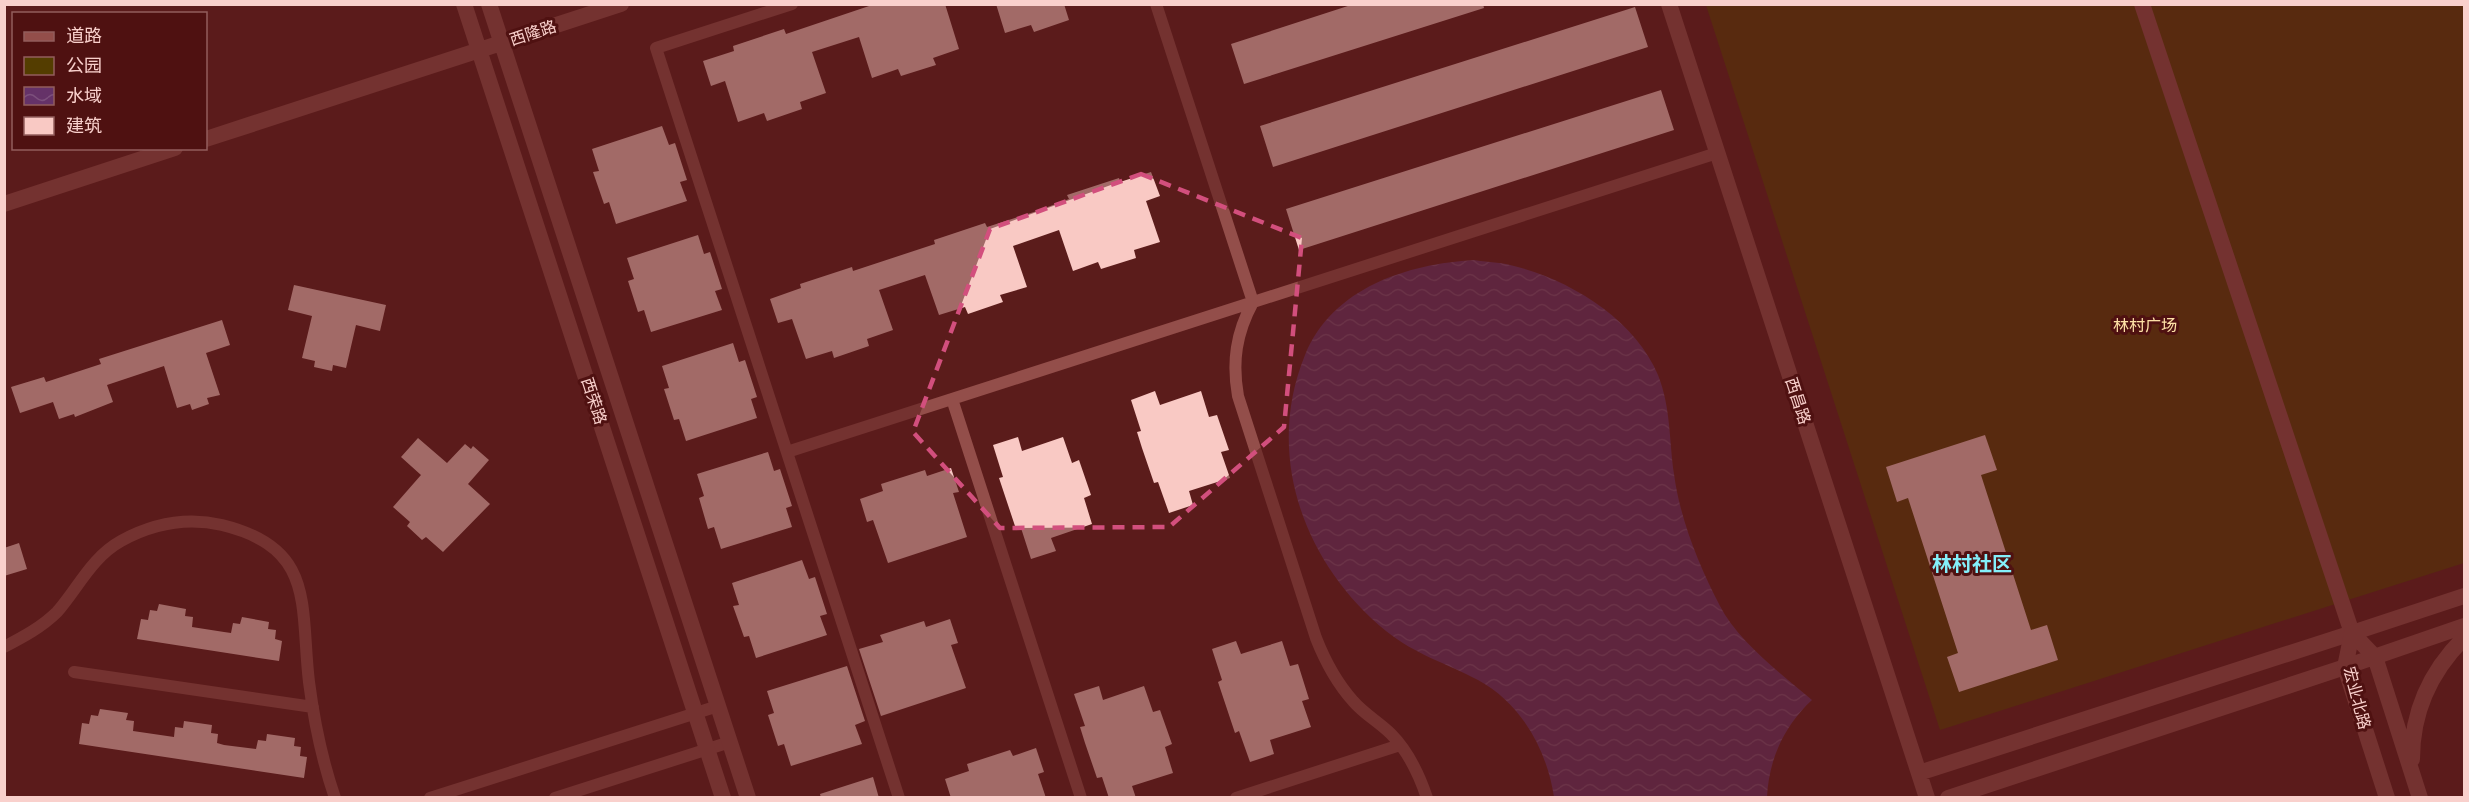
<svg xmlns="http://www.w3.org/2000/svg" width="2469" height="802" viewBox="0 0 2469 802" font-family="Montserrat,'Noto Sans SC',sans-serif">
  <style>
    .park { fill: #543d00 }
    .water { fill: url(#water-waves) }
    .building { fill: #f9c9c4 }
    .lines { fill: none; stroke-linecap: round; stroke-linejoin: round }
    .service { stroke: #934e4a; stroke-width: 12 }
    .minor { stroke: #934e4a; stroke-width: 16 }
    .secondary { stroke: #934e4a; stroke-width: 16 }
    .marked { fill: none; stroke: #d24f7d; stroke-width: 4.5; stroke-dasharray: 12 8; stroke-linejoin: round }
    .labels { text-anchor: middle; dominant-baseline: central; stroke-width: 6; stroke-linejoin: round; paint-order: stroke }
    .street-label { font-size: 16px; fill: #f9d0cc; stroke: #4f1111 }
    .park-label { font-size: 16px; fill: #fde1a6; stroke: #4f1111 }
    .quarter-label { font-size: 20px; font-weight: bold; fill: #84effa; stroke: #4f1111 }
  </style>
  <defs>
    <pattern id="water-waves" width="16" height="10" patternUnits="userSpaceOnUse" patternTransform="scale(1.5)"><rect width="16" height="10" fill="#653268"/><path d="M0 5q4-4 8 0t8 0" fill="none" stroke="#7c4f7c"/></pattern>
  </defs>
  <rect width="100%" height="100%" fill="#5b1c1b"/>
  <!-- park -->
  <path class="park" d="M1706 5H2464V563L1940 730Z"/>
  <!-- water -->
  <path class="water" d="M1474 260C1486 262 1499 262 1510 265 1568 278 1635 319 1658 375 1671 408 1669 440 1674 474 1680 519 1699 566 1720 606 1738 641 1781 674 1812 700 1784 726 1769 759 1767 797H1554C1547 750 1521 703 1478 680 1446 663 1416 655 1386 631 1304 564 1264 455 1305 355 1333 287 1408 264 1474 260Z"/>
  <!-- building -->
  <path class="building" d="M875 4H945L959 49 933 58 936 65 901 76 898 69 872 78 859 37 812 52 826 93 800 102 802 109 767 121 764 113 738 122 725 81 711 86 703 61 734 51 733 46 784 29 786 34Z
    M996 4H1064L1069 20 1034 32 1031 25 1005 33Z
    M1354 4H1483L1484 8 1244 84 1231 44Z
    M1635 7 1648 47 1273 167 1260 126Z
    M1661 90 1674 130 1299 250 1286 209Z
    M662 126 669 145 675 143 687 180 680 182 687 201 616 224 609 202 604 204 593 172 599 171 592 149Z
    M1151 172 1160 196 1146 201 1160 242 1134 250 1136 258 1101 269 1098 262 1073 271 1059 230 1013 246 1027 287 1000 295 1003 302 968 314 965 307 939 315 925 275 879 290 893 330 867 339 869 346 834 358 832 351 806 359 792 319 778 323 770 299 801 288 800 284 852 267 853 271 935 244 934 240 985 223 987 227 1037 211 1069 199 1067 195 1119 178 1120 182Z
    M698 235 704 254 710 252 722 289 715 291 722 310 651 332 644 310 638 312 628 281 634 279 627 258Z
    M294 285 386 305 380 331 356 325 346 368 333 365 332 371 314 367 315 361 302 358 312 316 288 310Z
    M222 320 230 345 206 353 220 395 207 398 209 404 192 410 190 404 177 408 164 366 107 385 113 402 75 417 74 414 59 419 53 402 20 413 11 387 44 377 46 382 101 364 99 359Z
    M733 343 739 362 745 360 757 397 751 399 757 418 686 441 679 419 674 420 664 389 669 388 662 366Z
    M1155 391 1160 405 1201 391 1209 417 1217 415 1229 450 1221 452 1230 478 1189 491 1193 505 1169 513 1158 482 1154 483 1142 448 1137 432 1141 431 1131 400Z
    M1985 435 1997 470 1981 475 2031 630 2047 625 2058 660 1959 692 1947 657 1958 653 1908 498 1897 502 1886 467Z
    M1018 437 1022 451 1063 437 1072 463 1079 460 1091 495 1084 498 1092 524 1051 538 1056 551 1031 559 1021 528 1016 529 999 478 1003 477 993 445Z
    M418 438 447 463 465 444 471 449 473 446 489 460 468 484 490 504 443 552 426 537 422 540 407 526 410 522 393 507 421 475 401 457Z
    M768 452 774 471 780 469 792 506 786 508 792 527 721 549 714 527 708 529 699 498 704 496 697 474Z
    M951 468 959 492 953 493 967 537 888 563 873 520 867 522 860 499 883 491 881 484 925 470 927 476Z
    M19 543 27 569 4 576V548Z
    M802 560 809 579 815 577 827 614 820 616 827 635 756 658 749 636 744 637 733 606 739 605 732 583Z
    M159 604 186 609 185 616 193 617 192 627 224 632 231 633 233 623 240 624 242 617 269 622 268 629 276 630 275 639 282 641 279 661 137 639 141 619 148 620 150 610 157 611Z
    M950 619 958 643 951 645 966 688 881 716 859 649 883 642 880 635 924 621 926 627Z
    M1236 641 1241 654 1282 641 1290 666 1298 664 1309 699 1302 701 1311 727 1270 740 1274 754 1250 762 1239 731 1235 733 1218 682 1222 680 1212 649Z
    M847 666 865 721 855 725 862 744 791 766 784 744 778 746 768 715 774 713 767 691Z
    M1099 686 1103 700 1144 686 1153 712 1160 710 1172 744 1165 747 1173 773 1132 786 1136 798H1109L1102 777 1097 778 1085 743 1080 727 1085 726 1074 694Z
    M100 709 128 713 126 720 134 721 133 731 174 737 175 727 183 728 184 721 212 725 211 733 218 734 217 743 224 745 256 749 258 740 266 741 267 734 295 738 294 746 301 747 300 756 307 757 304 778 79 744 82 723 89 724 91 715 98 716Z
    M1036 748 1044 772 1038 774 1046 798H951L945 779 969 771 967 764 1010 750 1013 756Z
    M873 777 879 798H821L820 794Z"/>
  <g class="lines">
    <!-- service -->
    <path class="service" d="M792 4 656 48 899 798
      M1156 4 1253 302C1236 333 1232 362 1238 396L1316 638C1325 661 1336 682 1353 701 1364 714 1379 722 1391 734 1409 752 1419 774 1427 798
      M952 399 1081 798
      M787 452 1717 153
      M4 647C23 637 42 627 57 612 78 588 92 557 121 541 152 524 187 517 222 525 316 548 300 605 309 682 314 721 322 760 335 798
      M74 672 313 707
      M430 798 718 706
      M555 798 730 742
      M1236 798 1400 745"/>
    <!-- minor -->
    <path class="minor" d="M464 4 723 798
      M489 4 748 798
      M1669 4 1927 798
      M206 139 621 4
      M4 204 175 148
      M1919 773 2352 633 2142 4
      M1948 798 2345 667"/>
    <!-- secondary -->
    <path class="secondary" d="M2352 633 2375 657 2420 798
      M2352 633 2345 667 2387 798
      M2352 633 2464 596
      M2345 667 2464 626
      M2412 759C2412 711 2430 672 2464 638"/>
  </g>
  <!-- marked area -->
  <path d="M0 0H2469V802H0ZM1141 174 1302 238 1284 427 1169 527 1000 528 913 432 990 229Z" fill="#5b1c1b" fill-opacity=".55" fill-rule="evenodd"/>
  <path class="marked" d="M1141 174 1302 238 1284 427 1169 527 1000 528 913 432 990 229Z"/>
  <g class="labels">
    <!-- street labels -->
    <g class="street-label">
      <text transform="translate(533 33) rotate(-18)">西隆路</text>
      <text transform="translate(594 401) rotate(72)">西荣路</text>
      <text transform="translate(1798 401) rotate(72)">西昌路</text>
      <text transform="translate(2357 698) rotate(75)">宏业北路</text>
    </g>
    <!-- park labels -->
    <g class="park-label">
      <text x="2145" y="325">林村广场</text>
    </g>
    <!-- quarter labels -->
    <g class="quarter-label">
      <text x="1972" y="564">林村社区</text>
    </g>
  </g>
  <!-- border -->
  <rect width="2469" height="802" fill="none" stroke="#f9d0cc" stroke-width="12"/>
  <!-- legend -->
  <rect x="12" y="12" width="195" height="138" fill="#4f1111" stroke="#935d5c" stroke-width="1.5"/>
  <rect x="24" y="32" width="30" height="9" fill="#934e4a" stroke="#935d5c" stroke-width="1.5"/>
  <text x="66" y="42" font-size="18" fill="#f9d0cc">道路</text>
  <rect x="24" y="57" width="30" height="18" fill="#543d00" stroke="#935d5c" stroke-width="1.5"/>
  <text x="66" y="72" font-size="18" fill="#f9d0cc">公园</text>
  <rect x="24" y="87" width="30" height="18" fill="url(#water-waves)" stroke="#935d5c" stroke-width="1.5"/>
  <text x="66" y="102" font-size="18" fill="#f9d0cc">水域</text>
  <rect x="24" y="117" width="30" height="18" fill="#f9c9c4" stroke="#935d5c" stroke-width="1.5"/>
  <text x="66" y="132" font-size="18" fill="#f9d0cc">建筑</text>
</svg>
